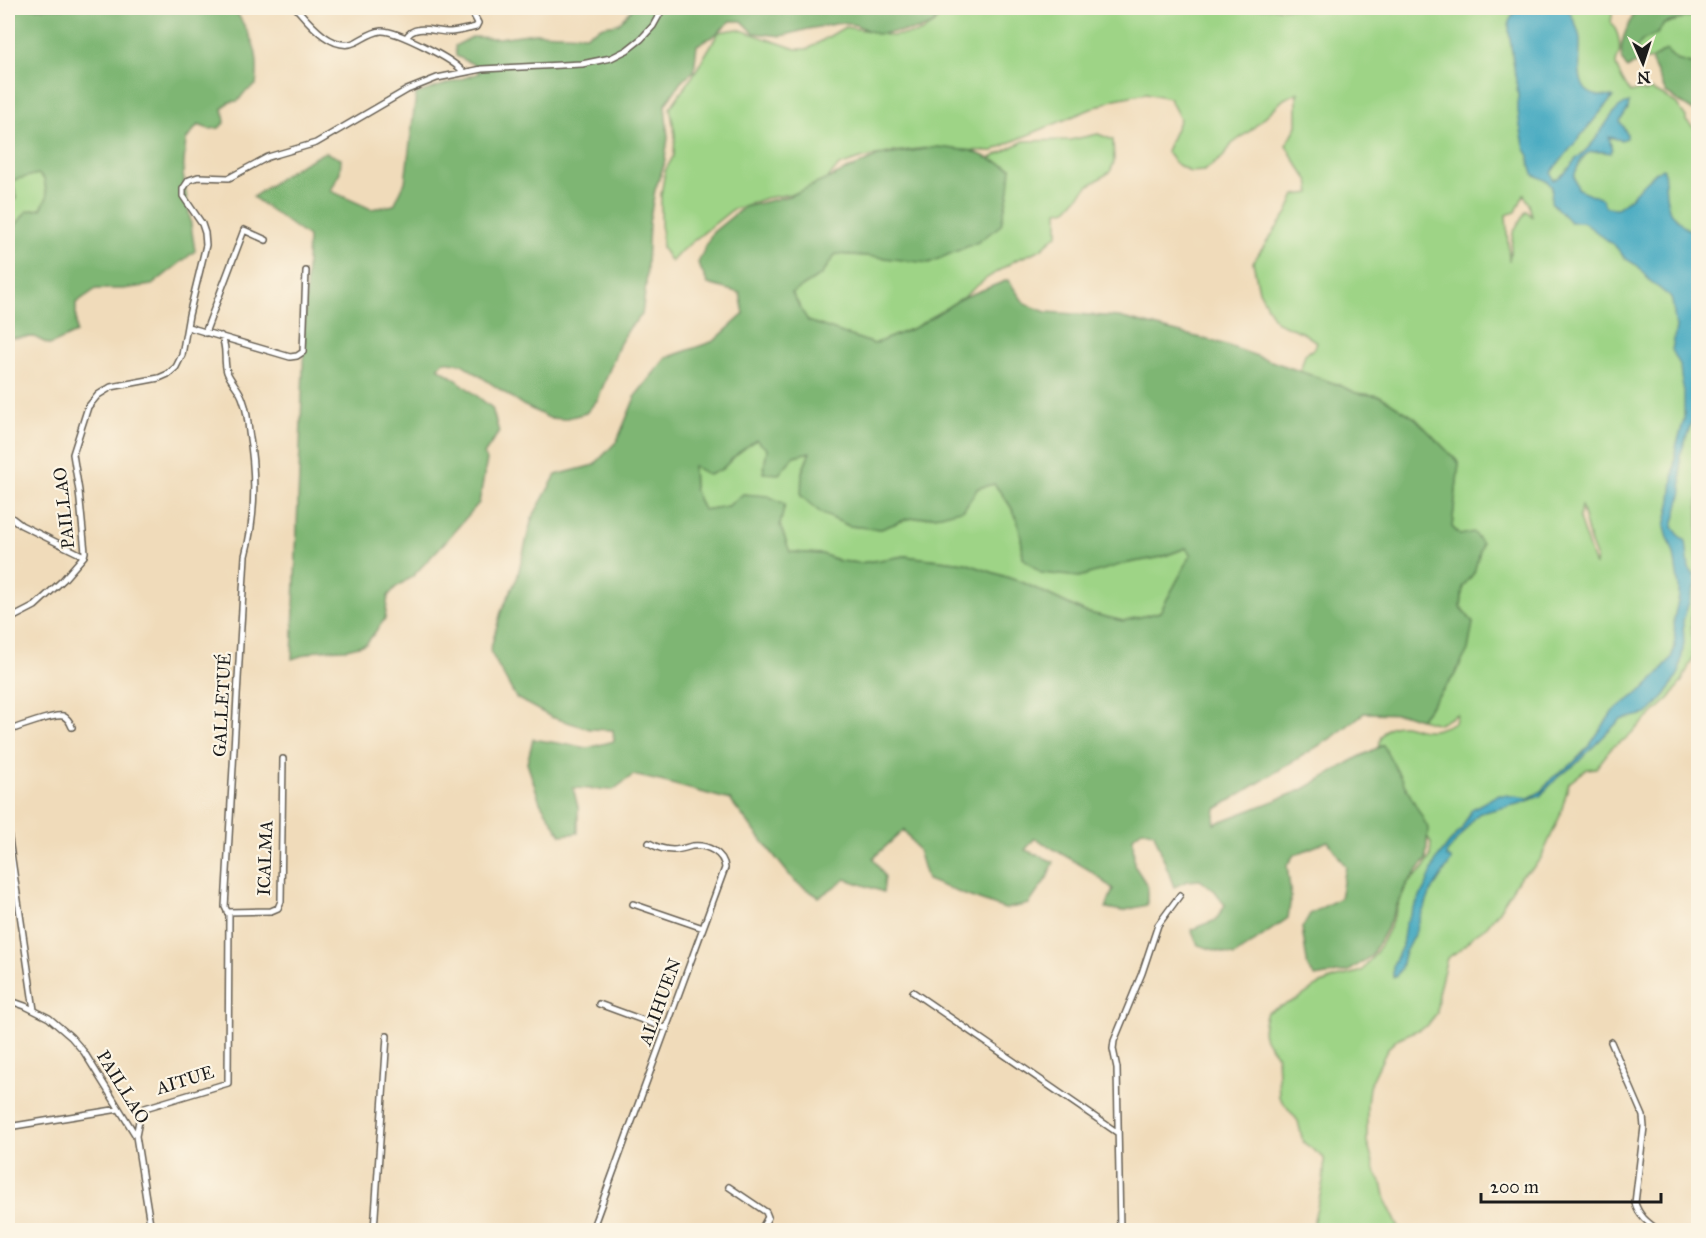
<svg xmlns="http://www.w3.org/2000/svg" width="1706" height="1238" viewBox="0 0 1706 1238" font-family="'IM FELL Great Primer',serif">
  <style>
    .green { fill: #9ed486; stroke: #5d7851; stroke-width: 1.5; fill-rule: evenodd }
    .forest { fill: #7eb673; stroke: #4d6948; stroke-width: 1.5; fill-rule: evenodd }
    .water { fill: #40a7c0; stroke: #2e626e; stroke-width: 1.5 }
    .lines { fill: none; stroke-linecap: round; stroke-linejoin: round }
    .street-casing { stroke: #665f53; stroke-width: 8 }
    .street { stroke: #fff; stroke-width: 5 }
    .labels { text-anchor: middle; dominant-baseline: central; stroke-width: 4.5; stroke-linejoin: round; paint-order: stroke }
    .street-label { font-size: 18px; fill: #1c1c1c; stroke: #fcf5e5 }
  </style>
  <rect width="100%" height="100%" fill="#fcf5e5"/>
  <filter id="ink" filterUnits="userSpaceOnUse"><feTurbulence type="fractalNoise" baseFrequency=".0167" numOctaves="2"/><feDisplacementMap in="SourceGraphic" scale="12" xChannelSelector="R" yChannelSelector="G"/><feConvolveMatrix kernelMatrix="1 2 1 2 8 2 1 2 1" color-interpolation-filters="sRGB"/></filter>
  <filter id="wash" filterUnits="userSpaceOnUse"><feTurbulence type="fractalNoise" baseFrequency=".008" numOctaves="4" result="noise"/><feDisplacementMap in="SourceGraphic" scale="24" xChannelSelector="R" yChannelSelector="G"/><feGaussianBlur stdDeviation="1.35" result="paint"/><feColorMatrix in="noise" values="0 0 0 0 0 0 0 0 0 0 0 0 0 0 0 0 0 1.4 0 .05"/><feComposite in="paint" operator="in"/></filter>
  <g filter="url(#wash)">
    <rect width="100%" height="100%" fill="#f0dbba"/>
    <!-- green -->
    <path class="green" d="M945 8H1613L1611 23C1618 31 1621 43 1619 54 1618 58 1616 60 1616 64 1616 69 1627 89 1631 93L1639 90 1646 92 1651 90 1662 95 1676 103 1686 117V121L1698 131V586L1691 620 1693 657 1682 681 1670 698 1624 740 1613 746 1596 768 1587 769 1569 783 1560 816 1541 858 1532 869 1521 875 1498 912 1487 926 1473 936 1460 950 1447 958 1438 993 1437 1013 1427 1026 1399 1038 1388 1048 1369 1087 1367 1104V1142L1376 1173 1383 1186 1386 1201 1400 1230H1312C1316 1205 1326 1185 1324 1158L1303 1142 1298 1121 1279 1097 1277 1055C1262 1038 1260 1034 1267 1012L1298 999 1317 986 1333 979 1362 971 1377 951 1390 926 1407 884 1423 869 1430 857 1431 843 1378 753C1378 737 1384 724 1403 725 1411 726 1419 730 1427 730 1437 731 1446 726 1455 722L1457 714 1439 724 1420 719 1454 676 1473 623 1461 607 1463 586 1474 573 1460 535 1452 527 1459 463 1415 418 1380 396 1355 393 1339 385 1300 372 1305 354 1315 348 1317 342 1303 333 1275 321 1259 291 1253 262 1287 213 1295 195 1311 193 1309 181 1295 161 1286 145 1297 126V94L1299 92 1284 99 1251 130 1232 144 1223 157 1204 171 1190 172 1175 163 1166 151 1180 119 1169 98 1146 93 1115 99 1011 142 993 151 954 150 934 153 927 148 893 152 860 159 839 166 824 182 803 192 766 198 732 210 682 250 671 262 662 248 661 218V195L665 171 674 155 675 134 670 108 692 77 719 32 738 29 796 49H808L845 27 870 31 890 36 920 33 935 23ZM1524 194 1529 204 1532 216 1526 211 1513 233 1509 261 1506 215 1516 212ZM1581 505 1590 541 1596 556 1595 566 1579 519Z
      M1698 14V66L1676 60 1666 51 1651 60H1644L1636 48 1643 40 1657 34 1664 24Z
      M1098 134 1113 140 1114 162 1110 172 1088 186 1067 209 1058 211V234L1041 249 1014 261 987 278 962 298 916 327 874 344 808 321 792 293 821 275 836 254 866 256 1011 168 989 159 1024 141 1070 140Z
      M38 174 44 179 47 197 41 209 27 211 12 230 8 233V203L16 198 13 180Z
      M756 439 767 449 794 456 811 451 802 472 821 513 849 526 881 529 907 519 941 515 978 488 994 484C1017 512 1021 522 1023 558L1123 564 1162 557 1186 548 1191 555 1160 612 1123 621 1085 612 1024 583 965 563 905 556 860 563 840 561 822 554 789 552 780 525 744 494 728 506 703 510 694 489 693 466 709 475 722 469 737 454Z"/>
    <!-- forest -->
    <path class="forest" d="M8 8H234C251 37 261 50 256 85L244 93 238 101 229 102 223 108 225 122 219 128 209 129 198 125 186 140 183 174 195 251 152 285 123 289H96L76 303V333L50 345 34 337 8 338V233L12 230 27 211 41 209 47 197 44 179 38 174 13 180 16 199 8 203Z
      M633 8H892L909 15 920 8H943L933 24 918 30 876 34 856 25 840 23 808 29 782 36 754 33 742 21H731L712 37 697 45 694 71 683 79 665 105 668 138 664 165 655 190 649 223 646 285 642 315 630 327 620 343 598 399 586 413 564 419 549 418 523 405 462 364 444 361 438 368 457 380 492 408 499 432 484 454 487 460 479 503 445 542 413 576 395 588 388 596 385 619 366 644 347 649 319 650 292 659 308 237 253 197 293 169 325 152 341 159 340 172 331 191 371 209 394 205 405 182 416 94 479 73 473 64 456 56 455 46 472 37 499 38 535 33 586 35 603 26 618 24Z
      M1637 8H1698V14L1664 24 1657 34 1643 40 1636 48 1644 60 1627 68C1613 49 1628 26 1637 8Z
      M1666 50 1676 60 1698 66V114L1666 93 1651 60Z
      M938 147 972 151 1011 168 1009 190 1001 225 978 242 929 263 866 256 836 254 821 275 792 293 808 321 874 344 916 327 962 298 1008 280 1025 304 1046 312 1119 317 1220 343 1339 385 1356 393 1380 396 1415 418 1459 463 1452 527 1460 535 1473 532 1482 543 1474 573 1463 586 1461 607 1473 623 1468 650 1454 676 1420 719 1405 714 1364 713 1333 737 1216 809 1214 824 1302 790 1357 758 1383 745 1428 828 1426 860 1406 885 1388 925 1371 956 1349 971 1315 977 1308 968 1302 928 1310 914 1340 898 1346 867 1328 841 1294 855 1287 865 1291 897 1288 918 1234 956 1198 945 1191 930 1216 920 1225 905 1215 891 1200 880 1187 881 1174 887 1154 833 1143 829 1133 837 1134 865 1147 885V905L1122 911 1106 908 1113 889 1091 871 1035 838 1025 850 1054 862 1047 878 1029 904 1005 909 965 895 927 880 918 850 904 830 873 858 885 877 883 892 846 879 819 897 795 882 730 800 664 782 633 775 613 790 573 788 578 807V833L561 835 540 802 527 763 533 739 588 748 614 741 613 730 590 729 551 717 516 698 490 651 501 612 517 578 532 518 556 475 594 465 617 441 636 395 666 358 714 341 744 314 740 293 708 284 698 263 712 233 744 207 789 196 878 156ZM756 440 767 449 763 473 779 474 794 456 810 452 802 472 801 496 821 513 849 526 881 529 907 519 941 515 964 509 978 488 994 484C1017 511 1021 523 1023 558L1041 573 1079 577 1123 564 1162 557 1186 548 1191 555 1160 612 1123 621 1085 612 1024 583 965 563 905 556 860 563 840 561 822 554 790 552 780 525 785 504 768 496 743 494 728 506 703 510 694 489 693 466 709 475 722 469 737 454Z"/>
    <!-- water -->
    <path class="water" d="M1516 8H1567C1572 16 1578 28 1580 38 1581 52 1576 79 1586 90 1593 97 1604 96 1613 97L1556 166 1551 173 1553 180C1564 177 1570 166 1577 158 1583 153 1589 148 1594 141 1604 129 1613 106 1629 103L1628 109 1620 121 1627 134V138L1621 140 1609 137 1612 150 1611 153C1586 149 1583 152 1574 176L1578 189 1602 199 1606 207C1607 207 1615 208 1616 208 1625 206 1639 187 1646 181 1651 176 1657 172 1662 168L1664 169 1666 195 1669 210 1683 226 1694 233 1698 240C1699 281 1699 322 1698 363 1698 375 1688 388 1698 398V410L1692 421 1680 456 1682 492 1673 527 1681 538 1686 541 1689 568 1694 575 1695 584 1683 621 1684 643 1679 673 1666 694 1652 710 1646 714 1620 720 1575 765 1559 776 1540 796 1522 803 1480 813 1475 817 1447 853V857L1451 859V861L1431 892 1420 918 1417 929 1404 954 1401 968 1397 975 1393 977V965L1402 946 1405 925 1427 884 1436 860 1449 843 1461 830 1472 809 1497 795H1505L1529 798 1542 791 1552 778 1573 763 1589 746 1613 711 1645 688 1663 669 1671 658 1675 646 1674 618 1679 597V588L1674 554 1667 535 1665 526 1671 500 1676 447 1684 420V391L1681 377 1680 365 1672 350 1676 328 1672 301 1670 297 1649 280 1638 266 1626 259 1615 246 1583 222H1570L1551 202 1552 187 1547 181 1533 174 1530 165 1529 156 1525 149 1520 126 1518 111V95L1509 32V22Z"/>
  </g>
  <g filter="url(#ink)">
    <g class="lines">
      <defs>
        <path id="street" d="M296 8C309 23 333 53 356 42 364 38 372 32 381 31 396 30 455 60 463 72
          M406 38C415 22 436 33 451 32 459 31 468 29 476 27L478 23 470 8
          M188 327 290 357 297 356 303 352 306 271
          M205 333 244 230 266 240
          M8 515 21 525 84 556
          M8 620 35 606 63 580 84 556 85 552 79 491 73 454 88 407 98 395 111 387 159 378 168 374 176 367 182 355 189 315 206 245 205 233 202 224 183 196V189L189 180 198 177 229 178 268 157 316 143 407 90 437 78 482 69 582 64 611 58 627 50 641 39 653 26 663 8
          M8 731C18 727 54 714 63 716 68 718 70 722 72 727
          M8 832 34 1010
          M633 904 703 928
          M227 912 271 911 278 908 281 901 283 759
          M913 992 1118 1133
          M8 1000 25 1006 49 1018 71 1037 84 1052 136 1136 151 1230
          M599 1004 667 1029
          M1611 1042 1643 1116 1644 1127 1635 1203C1639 1216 1647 1222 1658 1230
          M8 1127 119 1109
          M136 1136 140 1116 145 1108 228 1083 229 915 225 907 245 556C256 515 256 473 249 432 248 421 247 410 243 400 240 389 231 382 227 372 223 360 228 347 221 336
          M729 1187 766 1212 768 1217 761 1230
          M374 1230 387 1036
          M592 1230 725 868C724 853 707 844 692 846 685 848 679 850 673 850 664 850 656 847 649 843
          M1120 1230 1117 1068 1113 1049 1114 1041 1142 973 1158 925 1180 895"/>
      </defs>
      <!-- street casing -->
      <use href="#street" class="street-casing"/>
      <!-- street -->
      <use href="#street" class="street"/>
    </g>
  </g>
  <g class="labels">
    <!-- street labels -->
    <g class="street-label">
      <text transform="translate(64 508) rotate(-96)">PAILLAO</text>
      <text transform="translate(222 705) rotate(-87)">GALLETUÉ</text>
      <text transform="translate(265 858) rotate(-88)">ICALMA</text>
      <text transform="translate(660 1002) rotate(-70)">ALIHUEN</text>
      <text transform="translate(185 1080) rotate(-17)">AITUE</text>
      <text transform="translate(123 1087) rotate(58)">PAILLAO</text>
    </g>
  </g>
  <!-- margin -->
  <rect width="1706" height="1238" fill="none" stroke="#fcf5e5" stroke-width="30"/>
  <!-- north arrow -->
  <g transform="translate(1643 63) rotate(177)" stroke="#fcf5e5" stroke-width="4.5" paint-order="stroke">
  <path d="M0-4.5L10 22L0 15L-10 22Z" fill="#1c1c1c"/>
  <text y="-9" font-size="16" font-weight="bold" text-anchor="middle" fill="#1c1c1c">N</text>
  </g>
  <!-- scale -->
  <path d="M1481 1193v9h180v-9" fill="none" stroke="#1c1c1c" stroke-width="3"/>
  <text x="1490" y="1193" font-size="18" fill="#1c1c1c" stroke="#fcf5e5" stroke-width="4.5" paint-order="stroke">200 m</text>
</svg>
